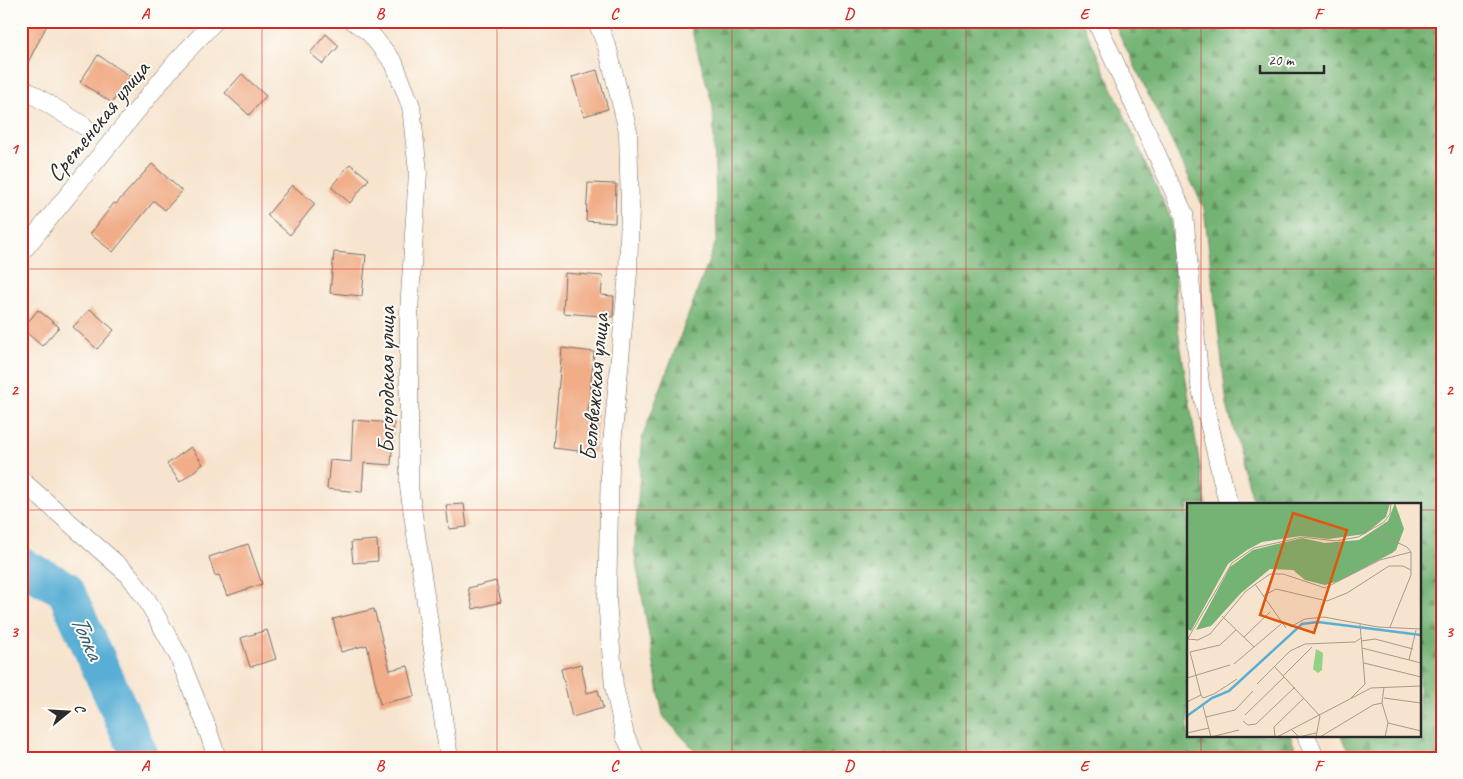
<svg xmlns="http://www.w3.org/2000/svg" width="1463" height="779" viewBox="0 0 1463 779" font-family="Caveat,sans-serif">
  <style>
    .forest { fill: url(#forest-firs); stroke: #506f50 }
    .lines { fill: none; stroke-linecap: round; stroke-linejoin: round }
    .river { stroke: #59aed5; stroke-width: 38 }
    .building { fill: #f1ad88 }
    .street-casing { stroke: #726c64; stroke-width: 19 }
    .street { stroke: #fff; stroke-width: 18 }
    .grid { fill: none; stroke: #d62828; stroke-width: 1; stroke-opacity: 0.55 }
    .labels { text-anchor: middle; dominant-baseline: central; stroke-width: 4; stroke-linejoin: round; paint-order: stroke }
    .street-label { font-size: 24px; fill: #2b2b2b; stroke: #fdfcf7 }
    .water-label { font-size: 25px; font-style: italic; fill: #3d5f6f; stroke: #fdfcf7 }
    .inset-river { fill: none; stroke: #59aed5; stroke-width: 2.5 }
    .inset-road { fill: none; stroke: #a59a8d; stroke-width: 1 }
    .view { fill: #df570e; fill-opacity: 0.15; stroke: #df570e; stroke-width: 2.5 }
    .inset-edge { fill: none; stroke: #2b2b2b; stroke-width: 2.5 }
    .neatline { fill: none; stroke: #d62828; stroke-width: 2 }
    .grid-label { font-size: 16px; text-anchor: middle; font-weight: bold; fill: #d62828 }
  </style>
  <defs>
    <pattern id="forest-firs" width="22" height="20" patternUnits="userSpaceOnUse" patternTransform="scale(1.25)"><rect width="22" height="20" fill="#75b374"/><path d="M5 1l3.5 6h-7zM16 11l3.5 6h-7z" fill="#60925f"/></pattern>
  </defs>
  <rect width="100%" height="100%" fill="#fdfcf7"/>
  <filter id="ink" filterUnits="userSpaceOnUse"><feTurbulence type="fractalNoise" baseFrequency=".02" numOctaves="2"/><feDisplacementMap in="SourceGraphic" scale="10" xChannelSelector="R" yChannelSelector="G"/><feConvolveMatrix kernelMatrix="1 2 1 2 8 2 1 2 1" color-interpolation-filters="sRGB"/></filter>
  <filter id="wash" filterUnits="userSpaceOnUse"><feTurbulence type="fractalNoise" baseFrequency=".0096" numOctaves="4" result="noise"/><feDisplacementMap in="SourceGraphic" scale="20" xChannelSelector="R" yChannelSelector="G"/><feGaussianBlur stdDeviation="1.12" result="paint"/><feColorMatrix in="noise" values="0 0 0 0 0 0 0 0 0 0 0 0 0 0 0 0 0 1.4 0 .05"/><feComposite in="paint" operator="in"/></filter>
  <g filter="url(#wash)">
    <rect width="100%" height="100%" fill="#f7e4ce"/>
    <!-- forest -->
    <path class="forest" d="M689 21H1082L1171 219 1178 330 1206 504H1188V735H1290L1299 758H702L663 716 634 550 643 435 717 239 713 106Z
      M1113 21H1442V758H1350L1341 735H1419V504H1254L1227 405 1204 208Z"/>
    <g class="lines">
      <!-- river -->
      <path class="river" d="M21 566 65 589 141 758"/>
    </g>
    <g id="blocks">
      <!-- building -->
      <path class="building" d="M21 21H49L21 76Z
        M326 34 339 46 323 64 310 53Z
        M98 55 130 76 112 103 80 82Z
        M597 70 608 109 584 116 572 77Z
        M242 74 266 96 249 115 225 93Z
        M152 164 182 191 165 210 154 201 113 252 90 234 114 203 116 204Z
        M350 164 369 179 350 203 331 187Z
        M588 183 616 184 615 223 586 221Z
        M292 185 315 204 290 235 267 215Z
        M334 252 366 255 362 296 330 293Z
        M565 273 603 276 601 295 614 296 613 317 563 313Z
        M90 309 114 330 97 349 73 327Z
        M38 310 59 327 42 346 22 329Z
        M562 348 594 352 588 412 598 413 595 453 553 448Z
        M353 420 394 423 391 465 364 463 362 492 327 489 330 460 351 462Z
        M191 447 203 464 180 482 167 464Z
        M464 504 467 527 449 529 446 505Z
        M377 540 378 561 353 563 351 542Z
        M248 544 262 584 227 596 219 575 215 576 209 557Z
        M496 581 501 602 473 609 468 588Z
        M374 609 390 670 408 666 415 696 380 704 367 645 341 652 333 619Z
        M267 630 276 659 250 667 241 638Z
        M581 664 587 693 598 690 603 708 572 717 561 669Z"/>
    </g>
  </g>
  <g filter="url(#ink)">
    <use href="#blocks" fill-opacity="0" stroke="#726c64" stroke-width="1"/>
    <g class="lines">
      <defs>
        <path id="street" d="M353 21 369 32 394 63 411 106 418 172 409 312V487L449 758
          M597 21 608 50 628 131 630 208 628 273 610 465 607 600 614 686 625 736 636 758
          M1096 21 1184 214 1200 385 1228 504
          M21 87 84 126
          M21 253 177 61 215 21
          M21 480 129 575 147 600 178 655 206 725 217 758
          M1306 735 1315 758"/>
      </defs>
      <!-- street casing -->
      <use href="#street" class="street-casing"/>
      <!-- street -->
      <use href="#street" class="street"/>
    </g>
  </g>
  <!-- grid -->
  <path class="grid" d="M262 21V758M497 21V758M732 21V758M966 21V758M1201 21V504M21 269H1442M21 510H1188M1419 510H1442M1201 735V758"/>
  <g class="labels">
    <!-- street labels -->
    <g class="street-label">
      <text transform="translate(98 121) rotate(-51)">Сретенская улица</text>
      <text transform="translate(386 380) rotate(-90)">Богородская улица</text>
      <text transform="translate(594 387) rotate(-85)">Беловежская улица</text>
    </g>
    <!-- water labels -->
    <g class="water-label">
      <text transform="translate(87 637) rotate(66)">Топка</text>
    </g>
  </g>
  <!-- overview -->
  <g transform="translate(1187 503)">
    <rect width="234" height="234" fill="#f7e4ce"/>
    <path d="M129 146 136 150 135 167 131 170 126 166Z" fill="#92d187"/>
    <path d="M0 0H203L199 14 178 31 141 36 114 33 75 39 60 47 41 61 4 128 0 126ZM208 0 217 26 209 47 205 50 152 78 138 82 118 77 106 67 83 66 54 90 24 123 9 127 43 64 66 47 115 35 138 40 172 37 201 18Z" fill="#75b374"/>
    <path class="inset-river" d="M0 213 25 195 42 188 115 121 131 119 234 132"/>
    <path class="inset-road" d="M186 28 220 44 224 49V72L203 124M68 81 99 125M76 93 89 86 140 98 160 90 202 63H216L224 67M35 113 67 144M103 124 118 116 137 114 191 124 234 126M57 134 83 109M1 136 11 137 23 131 59 88 83 71H96L138 85 193 57 224 49M0 137 45 60 67 45 115 34 149 38 171 34 197 19 203 11 204 0M174 138 188 136 226 146M175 145 234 160M3 149 33 142 49 127M3 149 14 192M222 157 229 127M177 160 234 174M47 161 94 121M87 163 133 213 129 234M96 173 125 144M0 175 43 162M70 181 103 148 118 141 168 139 174 135M197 184 195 200 201 220 198 234M164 195 178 181 173 121M197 195 234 200M0 199 14 192 16 195 27 191 50 176M16 203 24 234M58 212 97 174M19 214 48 207 66 188M56 218 61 222 69 221 108 184M201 220 234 228M105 227 112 234 129 230M0 230 22 225M24 234 52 227M88 234 87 224 117 195M90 234 184 185 234 183M133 234 186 202 195 200"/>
    <path class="view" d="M106 10 160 27 127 130 73 112Z"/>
    <rect width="234" height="234" class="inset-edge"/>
  </g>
  <!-- margin -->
  <rect width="1463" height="779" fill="none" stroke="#fdfcf7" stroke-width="55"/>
  <!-- north arrow -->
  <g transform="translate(68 712) rotate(72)" stroke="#fdfcf7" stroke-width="4" paint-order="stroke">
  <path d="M0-4L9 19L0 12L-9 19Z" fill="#2b2b2b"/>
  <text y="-8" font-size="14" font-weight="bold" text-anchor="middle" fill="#2b2b2b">С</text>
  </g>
  <!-- scale -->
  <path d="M1260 65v8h64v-8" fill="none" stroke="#2b2b2b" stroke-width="2.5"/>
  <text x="1268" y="65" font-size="15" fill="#2b2b2b" stroke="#fdfcf7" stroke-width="4" paint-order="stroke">20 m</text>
  <rect x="28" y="28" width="1408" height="724" class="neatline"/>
  <g class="grid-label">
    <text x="145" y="19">A</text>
    <text x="380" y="19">B</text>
    <text x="614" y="19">C</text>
    <text x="849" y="19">D</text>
    <text x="1084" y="19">E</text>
    <text x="1318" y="19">F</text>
    <text x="14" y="154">1</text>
    <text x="1449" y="154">1</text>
    <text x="14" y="395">2</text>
    <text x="1449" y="395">2</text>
    <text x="14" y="637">3</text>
    <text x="1449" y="637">3</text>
    <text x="145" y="771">A</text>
    <text x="380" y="771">B</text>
    <text x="614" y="771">C</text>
    <text x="849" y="771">D</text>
    <text x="1084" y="771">E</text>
    <text x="1318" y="771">F</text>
  </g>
</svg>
